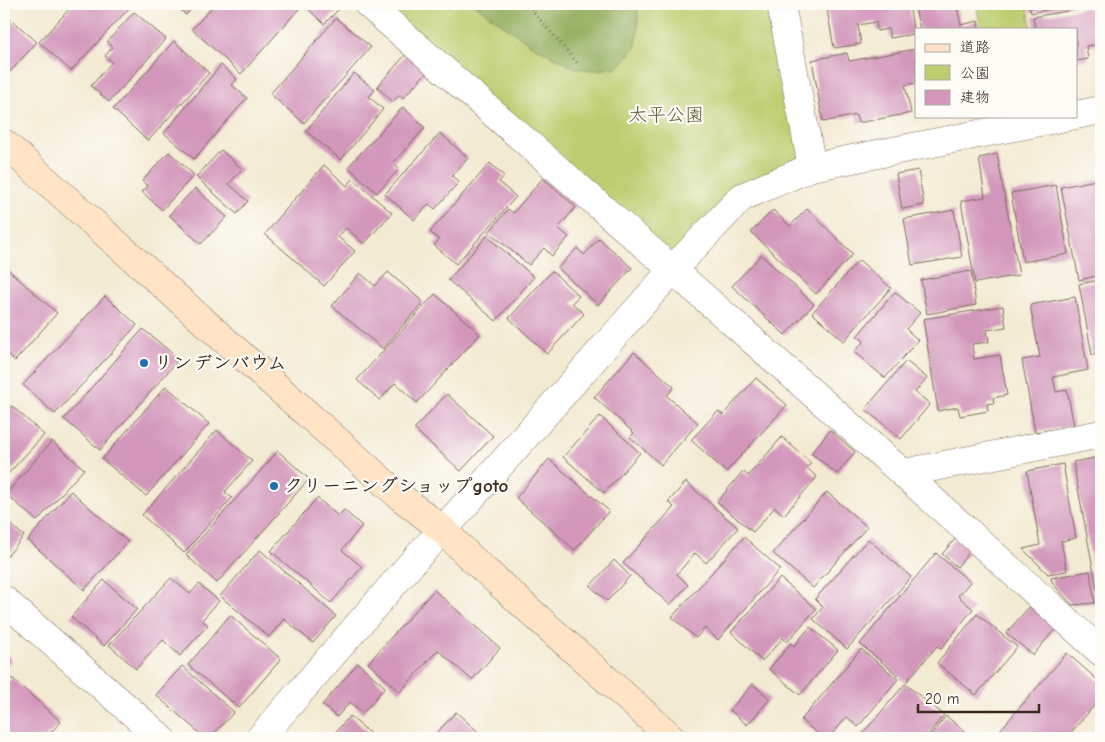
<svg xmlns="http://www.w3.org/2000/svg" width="1105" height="742" viewBox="0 0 1105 742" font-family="'Comic Neue','Klee One',sans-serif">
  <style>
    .green { fill: #becd70; stroke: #7c7c47 }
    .forest { fill: #96b062; stroke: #686d40 }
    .building { fill: #d397bc }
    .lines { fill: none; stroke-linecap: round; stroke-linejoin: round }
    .street-casing { stroke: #7b6d5d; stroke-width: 29 }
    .secondary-casing { stroke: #7b6d5d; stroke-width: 29 }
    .path { stroke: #7b6d5d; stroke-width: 3; stroke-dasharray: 1 4; stroke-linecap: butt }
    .street { stroke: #fff; stroke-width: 28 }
    .secondary { stroke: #ffe4c6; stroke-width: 28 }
    .poi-dot { fill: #1f6fb2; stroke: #fdfcf7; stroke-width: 2 }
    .labels { text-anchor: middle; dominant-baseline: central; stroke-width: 4.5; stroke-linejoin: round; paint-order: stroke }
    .park-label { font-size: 19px; fill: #625b37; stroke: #fdfcf7 }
    .poi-label { font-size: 19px; font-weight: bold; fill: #3b2a1e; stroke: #fdfcf7; text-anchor: start }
  </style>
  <rect width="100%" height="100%" fill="#fdfcf7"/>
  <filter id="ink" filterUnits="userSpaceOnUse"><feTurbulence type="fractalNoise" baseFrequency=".02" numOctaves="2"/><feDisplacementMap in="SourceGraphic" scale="10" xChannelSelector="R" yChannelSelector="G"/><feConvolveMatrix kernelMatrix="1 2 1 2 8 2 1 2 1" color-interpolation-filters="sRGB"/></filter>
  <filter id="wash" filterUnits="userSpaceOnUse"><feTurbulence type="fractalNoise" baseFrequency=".0096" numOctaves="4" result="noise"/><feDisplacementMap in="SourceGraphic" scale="20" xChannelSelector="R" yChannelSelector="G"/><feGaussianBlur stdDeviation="1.12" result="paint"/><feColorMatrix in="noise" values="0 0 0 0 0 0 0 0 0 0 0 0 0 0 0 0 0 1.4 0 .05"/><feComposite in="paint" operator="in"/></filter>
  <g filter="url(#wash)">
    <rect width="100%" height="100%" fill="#f3ead2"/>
    <!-- green -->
    <path class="green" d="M368 4H781L812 167 742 197 673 269Z
      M976 4H1027L1032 29H981Z"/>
    <!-- forest -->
    <path class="forest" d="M474 4H638V34L635 48 617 68 593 70 576 68 533 46Z"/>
    <g id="blocks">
      <!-- building -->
      <path class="building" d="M74 4H133L71 71 39 42Z
        M174 4H196L186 15Z
        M215 4H293L299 9 241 74 192 29Z
        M303 4H344L324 24Z
        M826 4H909L914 34 890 38 888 29 877 31 876 22 858 25 861 44 834 48Z
        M914 4H956L961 25 978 21 979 29H920Z
        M1029 4H1073V5L1031 13Z
        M1101 5V44L1086 46 1088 59 1076 61V29H1035L1033 17Z
        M134 12 166 39 109 102 91 86 112 62 105 56 113 47 107 42Z
        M5 14 37 42 10 72 4 67V16Z
        M336 18 371 47 304 123 270 94Z
        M174 41 209 73 148 141 113 109Z
        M916 49V83L905 85 911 113 858 123 856 115 823 122 812 60 847 53 849 61Z
        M408 52 428 71 403 98 399 95 393 102 377 87Z
        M221 65 237 79 232 85 247 98 194 159 164 133Z
        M354 73 375 90 369 97 383 109 341 160 306 131Z
        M403 107 425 128 393 163 399 169 377 193 348 167Z
        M440 133 468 158 452 176 459 182 435 209 429 204 414 220 385 194Z
        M221 150 242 169 229 184 248 201 237 214 196 177Z
        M169 152 194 175 162 210 142 192 148 186 142 181Z
        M997 154 1019 275 975 283 961 201 985 197 979 158Z
        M490 163 504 176 499 182 516 197 456 264 434 245 439 240 430 232Z
        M324 165 347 186 353 179 392 213 364 244 346 228 338 237 355 251 324 286 265 234Z
        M918 170 924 205 902 209 896 174Z
        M543 178 576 207 558 228 569 237 552 256 544 248 529 265 489 232 508 209 513 213Z
        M1101 179V275L1079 280 1061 187Z
        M1056 185 1068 254 1023 262 1011 193Z
        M195 188 227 217 201 244 169 215Z
        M807 209 853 254 816 294 751 232 773 210 790 226Z
        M954 210 962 257 912 265 904 219Z
        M487 236 534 277 496 321 448 280Z
        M599 238 632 268 598 305 558 268 577 248 584 255Z
        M761 255 814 304 785 335 732 286Z
        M859 260 891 288 844 341 812 313Z
        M4 266 57 313 15 361 4 351Z
        M552 271 579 296 572 303 584 314 547 354 509 318Z
        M971 271 976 305 927 314 921 280Z
        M388 272 423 302 383 349 332 306 360 273 375 286Z
        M1101 280V353L1092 355 1079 284Z
        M895 292 920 313 906 329 918 340 885 378 854 352 864 341 857 336Z
        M435 294 480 334 417 403 395 383 380 400 357 380Z
        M105 296 137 325 55 414 23 385Z
        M1075 297 1088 370 1053 377 1056 392 1067 390 1074 426 1035 432 1022 360 1040 357 1030 305Z
        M1003 306 1006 327 987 330 989 342 972 344 974 359 1000 355 1007 395 993 398 994 403 987 404 988 411 960 416 958 407 938 411 923 319Z
        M143 329 179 359 100 450 64 419Z
        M634 352 674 387 667 396 698 423 661 465 630 437 634 433 594 397Z
        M906 361 927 378 915 392 930 404 901 439 865 409Z
        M756 378 787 405 726 472 691 440 718 411 723 415Z
        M166 386 209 424 146 496 102 459Z
        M447 394 493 436 461 471 414 429Z
        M12 406 44 435 4 478V415Z
        M600 416 640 453 604 493 563 457Z
        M217 430 252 461 225 492 232 498 184 553 142 515Z
        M830 430 855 452 837 474 811 453Z
        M782 437 811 463 807 468 817 477 784 515 775 507 753 532 717 502 743 471 748 476Z
        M52 441 84 469 37 521 6 494Z
        M278 451 309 479 217 583 186 555Z
        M1101 457V588L1097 589 1073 462Z
        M549 459 609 511 575 550 516 498Z
        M1063 464 1076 538 1061 541 1067 571 1048 574 1023 549 1040 545 1027 471Z
        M686 482 738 528 706 563 695 553 677 574 688 585 670 605 623 563 674 507 668 502Z
        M71 491 128 542 84 590 28 540Z
        M827 492 867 527 813 588 773 553Z
        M317 498 338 516 344 510 362 526 342 550 362 567 331 603 271 551Z
        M4 519 24 536 4 560Z
        M744 537 780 569 718 640 705 628 696 638 672 617Z
        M956 538 970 551 957 567 942 554Z
        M868 539 911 577 847 649 813 619 823 607 815 599Z
        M260 550 336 616 313 643 284 619 269 637 220 596Z
        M936 553 970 582 958 596 973 609 941 649 937 646 906 682 860 644Z
        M614 560 630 576 607 601 590 586Z
        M1090 571 1095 603 1072 605 1053 584 1051 578Z
        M171 578 190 594 199 584 219 601 202 620 208 625 180 656 163 640 136 669 109 645Z
        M780 578 816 609 787 642 783 638 762 661 731 632Z
        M104 580 137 609 104 646 71 617Z
        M434 590 500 648 472 680 438 650 400 692 368 663Z
        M1031 605 1057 627 1033 655 1006 633Z
        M977 614 1017 647 976 695 937 663Z
        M230 615 281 659 239 708 188 665Z
        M810 627 838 650 800 695 769 669 791 643 794 646Z
        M861 649 898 679 858 727 847 717 829 738H823L801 720Z
        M4 652 12 660 4 669Z
        M1067 653 1101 683V698L1066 738 994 737Z
        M358 663 385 687 363 713 350 702 337 717 322 705Z
        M182 666 234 712 210 738H205L156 695Z
        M12 678 61 722 45 738H4V687Z
        M753 684 770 699 747 725 730 710Z
        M905 684 944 715 925 738H859Z
        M456 712 485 738H432Z
        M350 716 375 738H330Z
        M946 716 973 738H928Z"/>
    </g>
  </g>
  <g filter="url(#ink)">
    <use href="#blocks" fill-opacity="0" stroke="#7b6d5d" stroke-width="1"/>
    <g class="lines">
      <defs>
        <path id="street" d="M368 4C614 218 860 432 1101 652
          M781 4 812 167
          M1076 115 1101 110
          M904 473 1101 434
          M4 600 161 738
          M260 738 418 556 443 530 673 269 742 197 812 167 1070 116"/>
        <path id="secondary" d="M4 143 398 495 443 530 470 557 672 738"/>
      </defs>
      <!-- street casing -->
      <use href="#street" class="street-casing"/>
      <!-- secondary casing -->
      <use href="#secondary" class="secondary-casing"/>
      <!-- path -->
      <path class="path" d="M529 4 536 15 578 64"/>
      <!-- street -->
      <use href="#street" class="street"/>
      <!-- secondary -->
      <use href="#secondary" class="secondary"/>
    </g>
  </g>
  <!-- markers -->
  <g class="poi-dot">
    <circle cx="144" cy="363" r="5"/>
    <circle cx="274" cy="486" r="5"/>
  </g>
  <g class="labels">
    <!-- park labels -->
    <g class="park-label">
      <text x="666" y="115">太平公園</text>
    </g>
    <!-- poi labels -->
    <g class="poi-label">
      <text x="154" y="363">リンデンバウム</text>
      <text x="284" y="486">クリーニングショップgoto</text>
    </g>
  </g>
  <!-- margin -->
  <rect width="1105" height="742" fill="none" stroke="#fdfcf7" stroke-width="20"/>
  <!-- legend -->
  <rect x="915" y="28" width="162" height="90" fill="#fdfcf7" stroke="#afa8a0"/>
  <rect x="925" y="44" width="25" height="8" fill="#ffe4c6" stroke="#afa8a0"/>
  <text x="960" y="52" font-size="15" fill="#3b2a1e">道路</text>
  <rect x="925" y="65" width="25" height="15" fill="#becd70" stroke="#afa8a0"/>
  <text x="960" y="78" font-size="15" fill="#3b2a1e">公園</text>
  <rect x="925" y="90" width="25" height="15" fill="#d397bc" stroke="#afa8a0"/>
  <text x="960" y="102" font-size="15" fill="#3b2a1e">建物</text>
  <!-- scale -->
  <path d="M918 704v8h121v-8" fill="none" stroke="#3b2a1e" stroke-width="2.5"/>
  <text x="925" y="704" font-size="15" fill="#3b2a1e" stroke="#fdfcf7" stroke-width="4" paint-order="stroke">20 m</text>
</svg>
